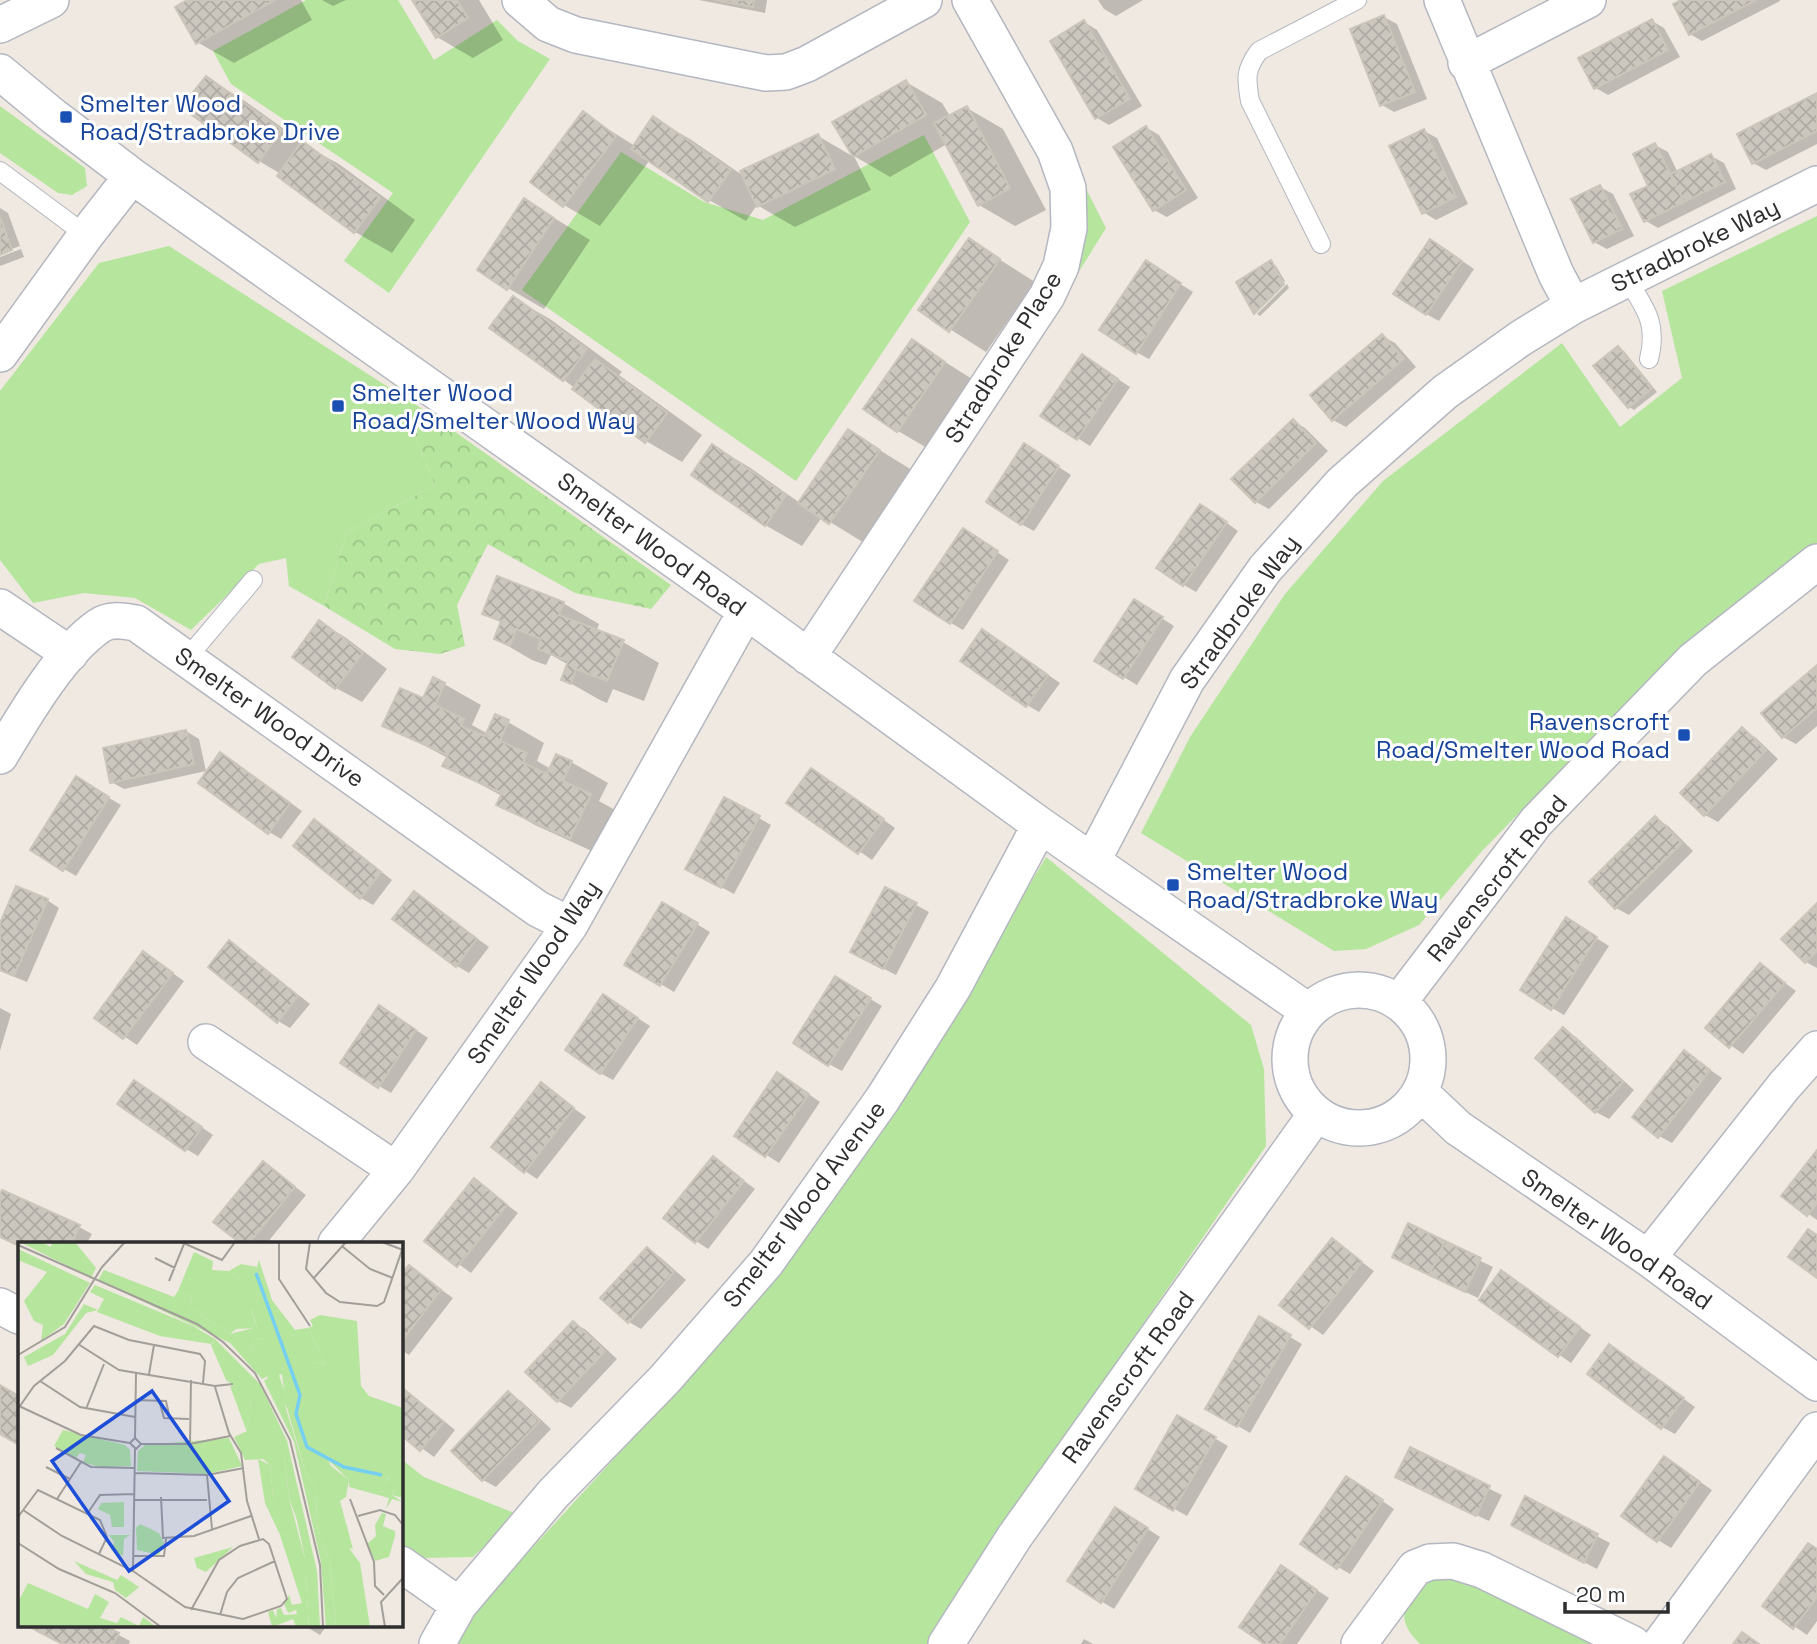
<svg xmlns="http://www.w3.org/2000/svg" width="1817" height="1644" viewBox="0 0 1817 1644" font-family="'Space Grotesk',sans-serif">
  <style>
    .grass { fill: #b6e59e }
    .forest { fill: url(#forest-crowns) }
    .shadow { fill: #0003 }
    .building { fill: url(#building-cross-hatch); stroke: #cbc5ba; stroke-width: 2 }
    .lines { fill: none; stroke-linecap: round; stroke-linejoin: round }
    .service-casing { stroke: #b4b7c1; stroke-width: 20 }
    .minor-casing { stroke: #b4b7c1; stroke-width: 38 }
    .service { stroke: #fff; stroke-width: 18 }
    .minor { stroke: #fff; stroke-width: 35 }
    .transit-dot { fill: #1a4fb4; stroke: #fff; stroke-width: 2.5 }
    .labels { text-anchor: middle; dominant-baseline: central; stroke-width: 6; stroke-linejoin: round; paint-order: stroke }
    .transit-label { font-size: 24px; fill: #164399; stroke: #fff; text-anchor: start }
    .street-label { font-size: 24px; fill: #2e2e2e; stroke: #fff }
    .inset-river { fill: none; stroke: #75cff0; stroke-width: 3.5 }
    .inset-road { fill: none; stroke: #a29e99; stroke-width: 2 }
    .view { fill: #1d4ed8; fill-opacity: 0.15; stroke: #1d4ed8; stroke-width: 3.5 }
    .inset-edge { fill: none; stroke: #2e2e2e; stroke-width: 3.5 }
  </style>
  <defs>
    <pattern id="forest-crowns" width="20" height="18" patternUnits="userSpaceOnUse" patternTransform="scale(1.75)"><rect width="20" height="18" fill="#b6e59e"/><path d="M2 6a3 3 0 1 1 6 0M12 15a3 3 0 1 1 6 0" fill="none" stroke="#9dc588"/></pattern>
    <pattern id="building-cross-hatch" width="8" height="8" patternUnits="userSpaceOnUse" patternTransform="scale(1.75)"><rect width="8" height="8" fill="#cbc7bf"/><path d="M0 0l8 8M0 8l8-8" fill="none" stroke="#afaba4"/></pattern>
  </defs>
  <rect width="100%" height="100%" fill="#efe9e1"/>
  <!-- grass -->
  <path class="grass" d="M306 0H398L434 60 497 20 518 41 550 59 389 293 344 261 393 193 231 84 213 51Z
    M0 106 85 168 87 186 72 195 58 193 0 153Z
    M924 135 970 222 796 481 522 290 621 152 704 202 763 220Z
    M1075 167 1106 228 1067 291Z
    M1817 216V543L1680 649 1482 851 1419 925 1366 949 1334 951 1141 833 1190 737 1285 594 1383 481 1562 343 1620 427 1682 378 1662 291Z
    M169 246 427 412 415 436 435 485 346 533 324 606 289 586 286 558 259 564 191 630 135 598 84 593 33 603 0 560V391L99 263Z
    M1046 857 1251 1025 1264 1069 1266 1146 994 1540 935 1644H454L468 1618 710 1354 890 1118Z
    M401 1459 424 1477 517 1514 473 1557 422 1558 401 1543Z
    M1455 1577 1598 1644H1420C1394 1618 1404 1605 1423 1580Z"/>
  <!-- forest -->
  <path class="forest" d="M427 412 671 585 651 609 575 593 488 544 457 605 465 646 440 654 395 649 324 606 346 533 435 485 415 436Z"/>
  <!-- shadow -->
  <path class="shadow" d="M191 0H301L312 20 234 63 197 42Z
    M322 0H346L333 6Z
    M415 0H479L503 40 473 58 437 37Z
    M699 0H767L765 13Z
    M1098 0H1143L1116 16 1104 9Z
    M1685 0H1780V1L1702 41 1690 34Z
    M1384 17 1397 24 1427 99 1394 112 1382 105Z
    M1652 21 1664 28 1680 57 1608 95 1596 88Z
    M1084 22 1097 30 1142 106 1109 125 1097 118Z
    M206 78 242 99 315 151 339 164 415 220 392 253 355 232 279 176 281 174 259 161Z
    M906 82 942 103 950 116 967 108 1003 129 1046 210 1015 226 979 205 947 144 890 177 854 156 871 190 795 227 757 205 746 221 709 200 650 160 600 226 564 205 584 114 635 146 653 118 690 139 745 177 818 136 854 157 835 123Z
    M1817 95V144L1766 170 1753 163Z
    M1147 128 1159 135 1198 198 1167 217 1154 210Z
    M1424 131 1437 138 1468 204 1436 220 1423 212Z
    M1655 145 1668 152 1678 173 1711 156 1724 163 1736 189 1658 228 1646 221Z
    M1600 187 1613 194 1634 236 1607 249 1594 242Z
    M525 200 590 240 544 309 508 288Z
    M0 208 8 213 20 246 0 253Z
    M969 240 1035 282 986 352 920 310Z
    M1443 248 1474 269 1439 321 1426 314Z
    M21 249 24 257 0 266V257Z
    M1271 262 1276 266 1285 281 1255 310Z
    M1158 270 1193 292 1149 359 1136 352Z
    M1287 284 1289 288 1260 316 1257 314Z
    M513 298 550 319 622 372 619 375 702 435 682 462 646 441 564 380Z
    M1382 336 1395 343 1416 367 1346 427 1333 420 1313 395Z
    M912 341 980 384 934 452 898 431Z
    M1618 348 1624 351 1657 392 1634 410 1629 407Z
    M1095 364 1130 387 1090 446 1043 416Z
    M1293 421 1305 428 1328 451 1269 509 1256 502Z
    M849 431 915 472 866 544 822 517 802 546 765 525 713 446 749 467 800 503Z
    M1037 453 1071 475 1034 531 1021 524Z
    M1213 513 1238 531 1196 592 1184 585Z
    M976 538 1009 560 963 630 951 623Z
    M563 603 599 624 596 632 623 642 659 663 644 701 613 689 607 703 600 700 563 679 569 665 551 655 546 665 532 660 496 639 502 623 484 613Z
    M1147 609 1174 626 1137 685 1097 661Z
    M320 623 345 637 387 669 362 702 336 688 295 657Z
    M995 639 1060 683 1039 712 1027 705Z
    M1817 668V726L1796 744 1783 737Z
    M444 684 481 705 472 725 488 734 508 722 544 743 537 761 551 769 571 762 608 783 599 801 626 816 607 858 535 825 498 804 502 796 445 765 448 758 385 725 424 700Z
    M1742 730 1755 737 1778 759 1718 822 1705 815 1682 793Z
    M186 731 199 739 206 771 124 789 111 782Z
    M233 762 302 811 281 839 269 832Z
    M824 777 895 828 872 860 789 803Z
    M89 786 121 805 76 876 32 850Z
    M759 818 771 825 734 894 687 869Z
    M1655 818 1668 826 1693 851 1629 915 1616 908Z
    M314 821 326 828 392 880 373 905 361 898Z
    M886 889 929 912 896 975 865 959Z
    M414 893 489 947 469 973 457 966Z
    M47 900 59 908 27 982 0 971V927Z
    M663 904 710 932 674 992 627 964Z
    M1817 905V968L1806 962Z
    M1579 927 1609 946 1564 1015 1552 1008Z
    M229 943 241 950 310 1004 290 1028 278 1021Z
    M144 953 184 981 137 1045 96 1017Z
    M1761 965 1796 991 1743 1054 1707 1028Z
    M835 978 882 1006 842 1071 829 1064Z
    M616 1004 650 1026 613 1080 600 1073Z
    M0 1008 11 1014 0 1051Z
    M392 1014 428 1038 391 1093 379 1086Z
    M1563 1030 1576 1037 1634 1090 1609 1119 1596 1112Z
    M1684 1052 1722 1078 1672 1143 1659 1136Z
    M790 1081 820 1102 779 1163 736 1135Z
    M541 1085 586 1117 537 1179 525 1171Z
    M147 1090 213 1135 198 1156 186 1149Z
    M1817 1153V1220L1783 1196Z
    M713 1158 755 1189 708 1249 696 1241Z
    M264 1163 306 1195 267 1243H243L216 1221Z
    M474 1180 518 1213 471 1273 426 1240Z
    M0 1199 79 1227 92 1234 87 1243H19V1245L0 1237Z
    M1409 1226 1493 1267 1478 1298 1407 1264Z
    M1333 1241 1374 1271 1323 1335 1281 1305Z
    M648 1250 660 1257 686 1280 641 1329 629 1322 603 1298Z
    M409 1267 453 1298 409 1355 401 1350V1278Z
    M1502 1272 1591 1335 1571 1363 1482 1300Z
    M1259 1319 1302 1344 1250 1433 1207 1408Z
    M574 1323 586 1330 617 1359 571 1408 558 1401 528 1372Z
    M1610 1346 1695 1407 1675 1434 1662 1427Z
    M401 1386 455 1430 434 1457 401 1433Z
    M508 1393 521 1401 551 1429 496 1487 483 1480 453 1451Z
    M1178 1417 1228 1446 1187 1516 1137 1488Z
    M1410 1450 1502 1495 1489 1521 1410 1484Z
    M1677 1466 1712 1490 1671 1548 1658 1540Z
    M1359 1485 1394 1509 1350 1574 1338 1567Z
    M1526 1499 1610 1543 1597 1569 1526 1532Z
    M1128 1516 1160 1537 1114 1609 1101 1601Z
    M1817 1550V1621L1807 1635 1765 1606Z
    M1294 1575 1329 1598 1297 1644H1267Z
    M29 1625H100L130 1641 129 1644H65Z
    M303 1625H327L320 1635Z
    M1084 1639 1093 1644H1081Z"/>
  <!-- building -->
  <path class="building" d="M187 0H275L196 44 175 7Z
    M412 0H457L468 18 436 38Z
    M715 0H754L753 7Z
    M1681 0H1756L1689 35 1673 4Z
    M1384 15 1415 92 1380 106 1350 29Z
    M1652 19 1668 50 1594 89 1578 58Z
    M1084 20 1130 99 1095 119 1050 41Z
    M206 76 282 130 258 163 181 107Z
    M906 80 926 115 853 157 832 122Z
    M1817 93V131L1752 164 1737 134Z
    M967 106 1010 188 978 206 934 123Z
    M583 111 616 136 563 207 530 182Z
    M653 116 731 170 708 202 631 149Z
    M1146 126 1186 190 1153 211 1113 147Z
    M1424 129 1456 197 1422 214 1389 146Z
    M818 134 835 169 757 207 740 171Z
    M302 141 380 198 354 233 277 176Z
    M1655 143 1684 202 1644 222 1630 194 1648 186 1633 154Z
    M1711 154 1725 182 1684 202 1671 174Z
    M1600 185 1622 229 1593 243 1571 199Z
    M524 198 554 218 507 290 477 270Z
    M0 217 12 250 0 255Z
    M969 238 1000 259 949 332 918 310Z
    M1430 239 1462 261 1426 315 1393 294Z
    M1146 260 1181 283 1136 354 1099 330Z
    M1271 260 1284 284 1254 314 1236 282Z
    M513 296 587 349 563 381 489 328Z
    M1382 334 1404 359 1332 421 1310 395Z
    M912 339 945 362 897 432 863 409Z
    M1618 346 1652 388 1628 408 1593 366Z
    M1082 354 1118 379 1077 440 1040 416Z
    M595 359 667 413 645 443 572 389Z
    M1293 419 1316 443 1255 503 1231 479Z
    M848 429 880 450 829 524 798 503Z
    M1024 443 1059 466 1021 525 986 502Z
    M712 444 786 495 765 526 691 475Z
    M1200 504 1227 522 1183 586 1156 568Z
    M963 528 998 551 950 624 914 601Z
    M497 576 564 602 559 615 624 640 607 681 576 669 571 684 561 680 568 661 538 649 541 639 516 629 510 646 494 639 501 621 482 614Z
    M1134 599 1163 617 1123 679 1094 661Z
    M319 620 363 653 335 689 292 657Z
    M982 629 1048 675 1026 707 960 661Z
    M1817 665V708L1782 738 1761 713Z
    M433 677 445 683 435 705 464 719 461 726 485 736 495 714 509 720 500 741 527 753 523 763 547 774 556 754 572 761 563 781 591 794 570 839 496 805 502 793 442 766 448 755 382 726 400 688 423 698Z
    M1742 727 1766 750 1704 816 1680 793Z
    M186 730 194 764 110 783 103 748Z
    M220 752 290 803 268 834 198 783Z
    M811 768 884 819 858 854 786 803Z
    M76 776 109 797 63 871 30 850Z
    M724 797 760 816 721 888 685 869Z
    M1655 816 1682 843 1615 909 1589 882Z
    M314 819 381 872 360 899 293 846Z
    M16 886 48 899 14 976 0 970V923Z
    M885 887 917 903 883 969 850 952Z
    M414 891 477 939 456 967 392 919Z
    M662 902 698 923 660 986 624 965Z
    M1817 903V951L1805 963 1781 939Z
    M1566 917 1597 937 1551 1010 1520 990Z
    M229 940 298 996 277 1023 208 967Z
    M143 951 173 973 123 1039 94 1018Z
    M1760 963 1785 983 1729 1048 1705 1028Z
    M835 976 871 998 828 1066 793 1043Z
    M603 994 638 1018 600 1074 565 1050Z
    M379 1005 416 1030 378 1088 340 1063Z
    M1563 1027 1623 1082 1595 1113 1535 1058Z
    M1684 1050 1710 1070 1658 1138 1632 1117Z
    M777 1072 809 1094 765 1157 734 1136Z
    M134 1080 202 1127 185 1151 117 1104Z
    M541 1082 574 1108 524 1173 491 1147Z
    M1817 1150V1203L1807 1216 1781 1196Z
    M713 1156 744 1181 695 1243 663 1218Z
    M263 1161 295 1187 249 1243H240L213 1222Z
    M474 1178 507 1205 457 1267 424 1241Z
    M2 1190 80 1225 72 1243H19V1246L0 1237V1195Z
    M1408 1223 1445 1241 1429 1275 1392 1257Z
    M1808 1229 1817 1235V1278L1788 1257Z
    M1332 1238 1362 1262 1309 1329 1279 1305Z
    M1445 1241 1481 1258 1465 1292 1429 1275Z
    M647 1247 674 1272 628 1323 600 1298Z
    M409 1265 441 1290 401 1342V1275Z
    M1501 1270 1580 1327 1558 1357 1479 1300Z
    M1259 1316 1291 1335 1237 1427 1205 1409Z
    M573 1321 605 1351 557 1402 525 1372Z
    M1609 1344 1684 1398 1661 1429 1587 1374Z
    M0 1385 19 1396V1445L0 1434Z
    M401 1387 444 1422 420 1451 401 1435Z
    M508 1391 540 1421 482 1481 451 1451Z
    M1177 1415 1216 1437 1173 1511 1135 1489Z
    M1410 1447 1490 1486 1476 1516 1395 1477Z
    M1664 1456 1700 1482 1657 1542 1621 1516Z
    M1346 1476 1383 1500 1337 1569 1300 1544Z
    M1525 1496 1598 1534 1584 1563 1511 1525Z
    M1115 1507 1148 1528 1101 1603 1067 1581Z
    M1808 1543 1817 1549V1597L1793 1629 1762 1606Z
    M1281 1565 1317 1590 1280 1644H1264L1239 1627Z
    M26 1625H104L119 1633 113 1644H62Z
    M1742 1632 1759 1644H1733Z"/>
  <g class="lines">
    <defs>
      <path id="service" d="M0 171 86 235
        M1321 244 1250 101C1246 78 1245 70 1259 51L1357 0
        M1627 279C1645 308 1658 323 1649 359
        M187 658 253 580"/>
      <path id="minor" d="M520 0 548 24 576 35 766 73 786 72 807 64 924 0
        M1442 0 1556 274 1573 306
        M0 25 51 0
        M1466 63 1588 0
        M0 72 53 116 132 176 746 611 1040 825 1308 1011
        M0 354 86 235 132 176
        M0 607 70 654
        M808 657 1047 296 1061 266 1069 228 1068 188 1055 151 970 0
        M0 756C24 716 61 652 99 626 110 618 124 621 136 623L538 909 570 925
        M1093 860 1187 680 1265 569 1342 483 1445 392 1521 338 1573 306 1817 184
        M1290 1059a69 69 0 1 1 138 0a69 69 0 1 1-138 0Z
        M1399 1002 1536 822 1693 660 1817 562
        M206 1042 396 1170
        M1420 1092 1458 1128 1648 1258 1817 1383
        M336 1243 396 1170 570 925 746 611
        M1648 1258 1784 1086 1817 1049
        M0 1306 19 1316
        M401 1564 459 1605
        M437 1644 459 1605 553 1494 665 1379 766 1263 882 1100 953 988 1040 825
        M946 1644 1015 1536 1316 1114
        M1359 1644 1415 1568 1430 1562 1453 1561 1482 1570 1633 1644
        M1660 1644 1817 1430"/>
    </defs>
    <!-- service casing -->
    <use href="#service" class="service-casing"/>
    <!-- minor casing -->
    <use href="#minor" class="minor-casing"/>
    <!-- service -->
    <use href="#service" class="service"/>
    <!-- minor -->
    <use href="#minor" class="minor"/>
  </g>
  <!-- markers -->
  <g class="transit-dot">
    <rect x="59" y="110" width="14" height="14" rx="3.5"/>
    <rect x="331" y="399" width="14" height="14" rx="3.5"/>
    <rect x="1677" y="728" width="14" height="14" rx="3.5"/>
    <rect x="1166" y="878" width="14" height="14" rx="3.5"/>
  </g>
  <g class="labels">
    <!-- transit labels -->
    <g class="transit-label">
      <text x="80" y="103">Smelter Wood<tspan x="80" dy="28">Road/Stradbroke Drive</tspan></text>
      <text x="352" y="392">Smelter Wood<tspan x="352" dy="28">Road/Smelter Wood Way</tspan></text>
      <text x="1670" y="721" text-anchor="end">Ravenscroft<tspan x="1670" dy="28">Road/Smelter Wood Road</tspan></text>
      <text x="1187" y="871">Smelter Wood<tspan x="1187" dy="28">Road/Stradbroke Way</tspan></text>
    </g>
    <!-- street labels -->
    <g class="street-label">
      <text transform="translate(1695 245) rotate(-26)">Stradbroke Way</text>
      <text transform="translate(1003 357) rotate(-58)">Stradbroke Place</text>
      <text transform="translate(652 544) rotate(36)">Smelter Wood Road</text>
      <text transform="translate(1239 612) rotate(-54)">Stradbroke Way</text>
      <text transform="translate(270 717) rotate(35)">Smelter Wood Drive</text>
      <text transform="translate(1497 878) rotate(-51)">Ravenscroft Road</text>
      <text transform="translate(533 972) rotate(-56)">Smelter Wood Way</text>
      <text transform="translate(804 1204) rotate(-53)">Smelter Wood Avenue</text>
      <text transform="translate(1617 1239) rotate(35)">Smelter Wood Road</text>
      <text transform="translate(1128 1377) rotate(-54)">Ravenscroft Road</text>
    </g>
  </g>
  <!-- overview -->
  <g transform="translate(18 1242)">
    <rect width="385" height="385" fill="#efe9e1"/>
    <path d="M176 10 195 19 194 28 211 29 224 37 239 86 218 87 212 92 172 66 174 56 160 49ZM66 62 80 68 68 71 35 113 10 124 6 115 47 92ZM302 73 339 79 343 144 351 154 385 166V256L374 253 377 247 361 250 371 235 322 223 308 213 313 224 331 238 328 255 322 259 335 307 331 306 342 321 352 385H318L312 321 298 281 299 251 288 232 269 166 232 107 238 98 249 96 255 108 249 111 262 117 267 131 261 133 266 148 280 167 292 135 290 120 307 122 290 86 295 84 292 78ZM197 97 242 142 267 218 271 256 287 317 291 385H278L275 377 254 385 250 370 255 368 258 376 259 367 263 366 266 373 279 372 278 368 270 371 266 362 271 353 274 363 284 361 262 293 268 291 255 254 252 223 245 217 227 218 216 195 229 189 233 157 208 138 193 103ZM45 188 107 203 112 208 113 224 81 225 65 220 68 213 62 211 58 216 36 204ZM211 196 224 224 189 232 119 229 120 209 127 203ZM106 260V285H94L92 273 80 267 83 261ZM122 282 141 291 146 301 141 313 119 308 118 286ZM91 293H112L106 297 105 314 93 308 96 300ZM215 305 188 330 179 326 176 316ZM56 319 99 338 103 333 121 345 108 356 97 348 95 340 68 332Z" fill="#b6e59e"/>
    <path d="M2 0H23L33 5 34 0H57L78 26 73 36ZM0 7 72 41 46 82 23 99 25 83 16 79 6 59 29 30 0 18ZM241 18 254 58 277 88 290 86 307 122 290 120 298 147 280 168 266 148 262 118 255 123 248 111 254 108 249 96 238 98 232 107 250 134 244 137 212 101 80 38 86 28 156 55 160 49 174 56 172 66 212 92 239 85 233 66 207 56 205 48 224 37 211 29 223 22 239 25ZM77 43 175 84 197 97 193 102 142 94 79 70 86 57 72 50ZM251 135 265 157 288 232 299 251 298 281 312 321 318 385H308L303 320 276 200 246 139ZM220 142 233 157 229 190 212 144ZM242 142 269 199 299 329 302 385H291L288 334 281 327 287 317 279 278 271 256 267 218 238 144ZM305 213 322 223 371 234 362 250 377 246 374 253 385 260 374 257 368 267 371 256 331 245V238ZM240 217 252 223 255 254 269 291 262 293 247 261Z" fill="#b6e59e"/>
    <path d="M364 271 368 272 365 284 377 289V294L371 315 357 319 349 302 358 294 357 283ZM10 341 70 367 77 352 91 360 82 376 99 381 103 375 121 384 125 375 138 385H0V360Z" fill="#b6e59e"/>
    <path class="inset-river" d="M238 31 282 153 278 172 289 205 326 225 364 233"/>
    <path class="inset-road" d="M163 0 204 18 217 0M261 0V37L292 84M292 0 288 27 308 51 322 60 359 64 366 60 384 8M364 0 385 8M0 3 179 82 205 100 237 131 272 198 302 323 305 385M325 5 352 27 375 36M137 16 157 26M295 37 328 0M151 39 166 2M60 102 101 128 197 144 215 142M0 113 47 85 84 25 107 0M131 132 136 103M22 139 62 165 117 175M197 145 211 191 223 211 229 259 241 297M118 158 148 159 152 177M141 158 146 176 171 177M1 164 63 193 112 201M2 164 16 144 47 119 76 84 111 98 182 112 187 119 185 141M68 167 86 122M117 196 118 131M123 202 117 196 112 201 118 207 123 202H172L212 194M172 202 173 138M38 206 73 225 117 226M28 225 52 237M117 231 189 233 226 226M189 233 194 287M143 255 145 296 176 294 233 274M39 257 63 220M332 257 356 320 357 344 366 353M117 258H189M5 268 44 294 115 329 167 365 225 377M69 272 82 253 116 252M340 274 362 268 377 273 385 283M0 275 20 248 82 278 89 295 81 312M0 301 41 327 97 351 143 385M116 314H146L148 297M115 329 117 207M173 368 201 318 222 304 245 297 251 302 269 357 263 364 225 377M202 373 209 350 220 336 257 319M367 385 363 360 385 336"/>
    <path class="view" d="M134 149 211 259 111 329 34 219Z"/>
    <rect width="385" height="385" class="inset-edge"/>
  </g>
  <!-- scale -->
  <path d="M1565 1602v10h103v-10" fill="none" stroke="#2e2e2e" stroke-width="3.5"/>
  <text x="1576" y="1602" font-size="21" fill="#2e2e2e" stroke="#ffffff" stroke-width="5" paint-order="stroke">20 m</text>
</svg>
